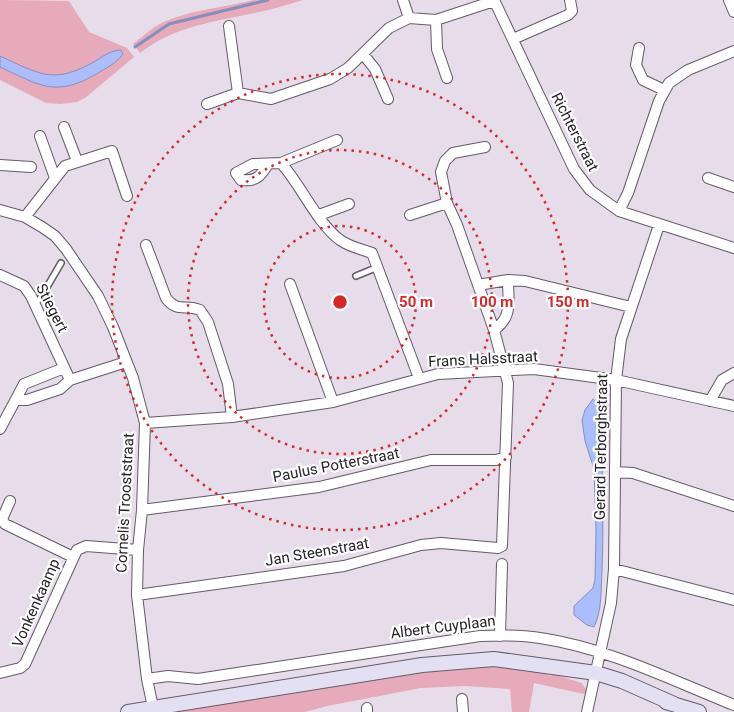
<svg xmlns="http://www.w3.org/2000/svg" width="734" height="712" viewBox="0 0 734 712" font-family="Roboto,sans-serif">
  <style>
    .green { fill: #e6aaba }
    .water { fill: #acbdfc; stroke: #848fbd }
    .lines { fill: none; stroke-linecap: round; stroke-linejoin: round }
    .stream { stroke: #848fbd; stroke-width: 3 }
    .lane-casing { stroke: #645b67; stroke-width: 8 }
    .street-casing { stroke: #645b67; stroke-width: 12 }
    .secondary-casing { stroke: #645b67; stroke-width: 16 }
    .lane { stroke: #fff; stroke-width: 5 }
    .street { stroke: #fff; stroke-width: 10 }
    .secondary { stroke: #e4e0f3; stroke-width: 14 }
    .ring { fill: none; stroke: #d62828; stroke-width: 2.5; stroke-dasharray: 2.5 5 }
    .labels { text-anchor: middle; dominant-baseline: central; stroke-width: 4.5; stroke-linejoin: round; paint-order: stroke }
    .street-label { font-size: 15px; fill: #272429; stroke: #fff }
    .centre { fill: #d62828; stroke: #fff; stroke-width: 2.5 }
    .ring-label { font-size: 15px; text-anchor: middle; font-weight: bold; fill: #d62828; stroke: #fff; stroke-width: 4.5; stroke-linejoin: round; paint-order: stroke }
  </style>
  <rect width="100%" height="100%" fill="#e6dcea"/>
  <!-- green -->
  <path class="green" d="M0 0 69 1 89 32 127 48 134 57 85 98 77 102 61 104 46 103 0 80V67C15 74 31 83 46 86 72 92 101 73 120 58L114 51C98 59 81 72 64 75 42 79 19 65 0 56Z
    M253 0H303C289 4 274 9 259 12 218 21 173 26 140 53L133 44C141 38 149 30 158 25 185 10 224 8 253 0Z
    M489 664 536 670 551 676 553 674 582 683 587 691 584 694 534 683 529 712H512L510 689 466 686 421 688 327 706 305 712H172L433 670Z"/>
  <!-- water -->
  <path class="water" d="M121 50 123 54C117 63 106 68 98 73 56 98 41 86 0 67V56C38 73 52 85 92 63 101 58 110 50 121 50Z
    M593 399 599 404 601 410C602 464 604 517 602 571 601 589 602 611 594 627L587 625 574 615V606L593 588 595 580 596 530 594 469 585 441 582 420 585 410Z"/>
  <g class="lines">
    <!-- stream -->
    <path class="stream" d="M135 47 169 24 268 0"/>
    <defs>
      <path id="lane" d="M356 276 378 267
        M34 303 40 299 61 263"/>
      <path id="street" d="M403 0 409 18
        M494 0 574 169 590 190 619 211 734 248
        M729 0 734 12
        M436 20 437 49 447 78
        M513 39 568 15 572 11 570 0
        M639 48 636 65 643 80 664 90
        M363 54 375 69 388 99
        M238 93 271 99 330 79 348 68 389 28 409 18 436 20 494 1
        M207 104 238 93 229 26
        M64 127 77 161
        M40 136 55 178
        M281 163C301 185 317 223 340 240 350 247 361 249 372 253L419 378
        M268 164C261 176 256 182 241 180L236 173 253 164 281 163 337 140
        M0 165 31 167
        M708 178 734 187
        M0 210 25 217 42 227 55 236 66 249 98 296 113 327 133 378 145 423 142 510 138 550 137 595 147 679 154 712
        M619 211 628 193 659 101 669 83 688 70 734 51
        M319 215 349 204
        M410 215 447 203
        M25 217 65 166 112 151 127 196
        M146 245 166 298C177 313 185 304 200 310L208 322 228 384 232 417
        M0 275 24 286 31 296 70 380
        M290 284 333 402
        M478 285 508 280 525 281 631 307
        M494 330C513 317 508 301 508 280
        M16 400H27L60 389 70 380 126 362
        M710 401 722 380 734 373
        M145 423 232 417 333 402 438 374 534 369 616 380 734 406
        M0 429 24 384 64 368
        M615 472 633 473 734 506
        M10 501 2 519 5 524 73 557
        M142 510 319 487 431 460H496L506 457
        M614 569 734 600
        M137 595 344 566 421 545 441 543 498 548 502 546 508 383 494 330 457 225 447 203 441 172 445 161 453 153 485 147
        M500 636 502 564
        M0 673 20 668 25 664 77 550 86 546 138 550
        M147 679 168 676 198 679 480 636C499 635 521 635 540 638 608 648 671 680 734 705
        M462 699 463 712
        M367 708V712
        M587 712 611 603 614 569 616 380 621 339 659 225"/>
      <path id="secondary" d="M666 702 699 712
        M128 712 422 665 494 659 596 673 622 681 674 704"/>
    </defs>
    <!-- lane casing -->
    <use href="#lane" class="lane-casing"/>
    <!-- street casing -->
    <use href="#street" class="street-casing"/>
    <!-- secondary casing -->
    <use href="#secondary" class="secondary-casing"/>
    <!-- lane -->
    <use href="#lane" class="lane"/>
    <!-- street -->
    <use href="#street" class="street"/>
    <!-- secondary -->
    <use href="#secondary" class="secondary"/>
  </g>
  <!-- distance rings -->
  <g class="ring">
    <circle cx="340" cy="302" r="76"/>
    <circle cx="340" cy="302" r="152"/>
    <circle cx="340" cy="302" r="228"/>
  </g>
  <g class="labels">
    <!-- street labels -->
    <g class="street-label">
      <text transform="translate(575 132) rotate(63)">Richterstraat</text>
      <text transform="translate(52 308) rotate(63)">Stiegert</text>
      <text transform="translate(483 359) rotate(-3)">Frans Halsstraat</text>
      <text transform="translate(601 447) rotate(-89)">Gerard Terborghstraat</text>
      <text transform="translate(336 465) rotate(-11)">Paulus Potterstraat</text>
      <text transform="translate(125 503) rotate(-87)">Cornelis Trooststraat</text>
      <text transform="translate(317 552) rotate(-10)">Jan Steenstraat</text>
      <text transform="translate(36 603) rotate(-66)">Vonkenkaamp</text>
      <text transform="translate(443 627) rotate(-7)">Albert Cuyplaan</text>
    </g>
  </g>
  <circle cx="340" cy="302" r="8" class="centre"/>
  <g class="ring-label">
    <text x="416" y="307">50 m</text>
    <text x="492" y="307">100 m</text>
    <text x="568" y="307">150 m</text>
  </g>
</svg>
